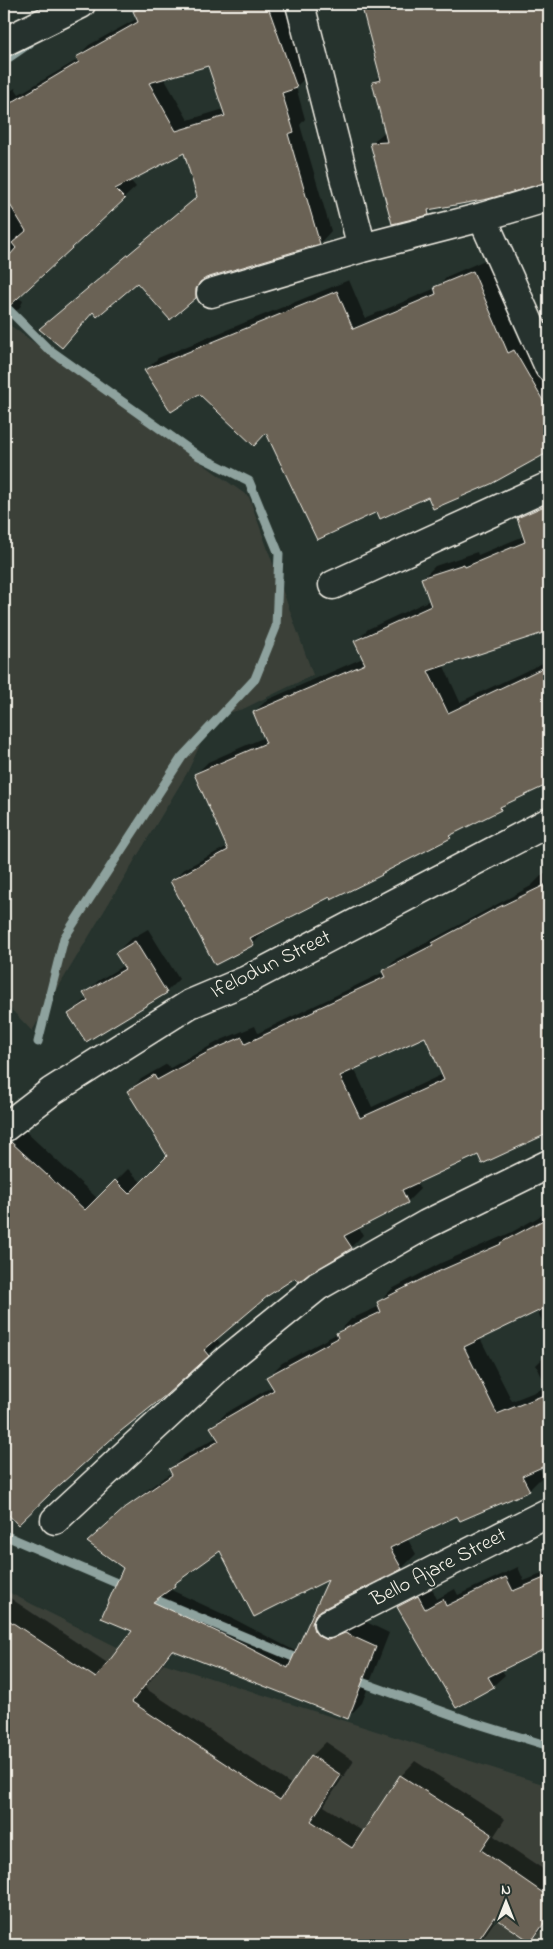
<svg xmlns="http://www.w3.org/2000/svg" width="553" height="1949" viewBox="0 0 553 1949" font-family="'Indie Flower',sans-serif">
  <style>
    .built { fill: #3b4139 }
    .shadow { fill: #0007; fill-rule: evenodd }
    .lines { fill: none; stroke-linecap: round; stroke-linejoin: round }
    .stream { stroke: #8ea29e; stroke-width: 9 }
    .building { fill: #6b6254; stroke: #f4f1e8; fill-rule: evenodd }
    .minor-casing { stroke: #f4f1e8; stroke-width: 31 }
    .minor { stroke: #26332d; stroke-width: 28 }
    .labels { text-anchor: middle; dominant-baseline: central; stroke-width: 4; stroke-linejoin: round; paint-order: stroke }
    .street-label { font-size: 21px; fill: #f4f1e8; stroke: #26332d }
  </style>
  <rect width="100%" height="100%" fill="#26332d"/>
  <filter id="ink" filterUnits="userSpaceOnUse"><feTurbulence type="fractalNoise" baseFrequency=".02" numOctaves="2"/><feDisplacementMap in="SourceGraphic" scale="10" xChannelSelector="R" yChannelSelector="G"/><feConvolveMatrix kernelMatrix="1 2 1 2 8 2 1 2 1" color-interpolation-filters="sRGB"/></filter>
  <g filter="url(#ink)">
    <!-- built -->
    <path class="built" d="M4 321 249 497 313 675 243 709 213 717 187 773 32 1031 4 1002Z
      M4 1590 125 1651 549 1786V1945H4Z"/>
    <!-- shadow -->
    <path class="shadow" d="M4 4H14L4 9Z
      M142 4H283L308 75 296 87 305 119 300 125 331 231 320 243 207 277V285L195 297 137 282 94 311 73 335 41 329 198 196 185 151 130 180 136 187 17 297 23 301 20 307 8 319 4 317V95L15 88 19 94 79 59 77 57 89 45 138 18 134 11ZM209 64 224 109 188 120 164 78Z
      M362 4H549V176L544 181 434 208 428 213 371 143 386 131 373 82 381 75Z
      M549 241V260L544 247Z
      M485 260 520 342 526 339 549 379V450L490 483 429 495 377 510 267 431 199 393 146 370 158 358 349 280 365 318 436 288 448 276Z
      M549 497V630L443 664 460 702 549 660V782L507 802 501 809 456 831 450 837 264 929 265 931 253 944 172 881 184 869 228 846 196 774 208 762 265 737 254 712 267 700 363 658 356 641 368 629 430 600 423 578 435 566 477 552 478 555 524 536 518 518 531 506Z
      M549 871V1137L543 1140 541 1136 479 1153 416 1182 420 1189 407 1202 359 1228 363 1235 351 1247 296 1277 269 1294 216 1338 220 1343 208 1355 52 1490 18 1523 4 1508V1151L24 1130 98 1199 128 1169 142 1183 168 1157 129 1091 141 1079 167 1064 170 1068 221 1040 255 1026 258 1033 384 972 396 959 531 886 543 874ZM425 1036 443 1074 372 1107 354 1068Z
      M148 929 179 979 166 992 86 1041 70 1014 87 998 85 994 98 981 124 965 116 953 129 940Z
      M549 1211V1334L537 1311 480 1338 512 1401 547 1387 536 1365 549 1352V1463L539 1467 543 1476 529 1490 458 1514 407 1538 416 1554 402 1568 327 1606 328 1616 360 1619 389 1633 362 1703 348 1717 174 1649 145 1688 292 1785 312 1756 326 1742 354 1761 324 1806 364 1832 401 1776 415 1761 505 1819 494 1836 549 1873V1920L545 1927 531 1941 497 1918 478 1945H4V1594L109 1664 133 1631 124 1568 103 1528 151 1487 172 1472 170 1469 185 1455 217 1437 212 1427 226 1413 273 1386 268 1377 282 1363 338 1333 351 1319 380 1306 378 1303 392 1289 441 1263 512 1232ZM221 1550 331 1577 297 1652 236 1620 169 1589 183 1576Z
      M518 1567 524 1581 549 1571V1658L545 1648 501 1669 505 1675 493 1686 399 1607 410 1595 430 1585 437 1599 455 1589 458 1595Z"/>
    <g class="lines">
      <!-- stream -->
      <path class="stream" d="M4 61 30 43
        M4 305 47 348 197 455 249 481 279 554 276 627 255 679 182 757 64 938 38 1042
        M4 1535 126 1587
        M147 1596 303 1661
        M353 1679 472 1722 549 1746"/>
    </g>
    <!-- building -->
    <path class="building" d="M148 4H267L297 88 282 93 294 132 288 134 320 244 206 278 200 282 196 289V298L170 320 137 283 97 317 93 312 62 348 39 329 197 197 184 153 115 189 125 199 4 311V262L16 248 12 243 26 231 4 195V107L79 62 76 57 138 22 133 11ZM208 66 225 116 176 131 149 83Z
      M361 4H549V182L488 199 428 210 429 215 392 224 370 143 387 142 372 82 381 80Z
      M473 271 508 353 514 350 549 411V452L491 484 433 509 428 497 380 519 377 512 317 540 266 433 254 446 199 394 171 412 144 370 337 291 353 329 436 294 434 287Z
      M549 504V631L428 671 448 713 549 665V784L500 807 501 810 449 836 451 838 381 874 382 875 331 900 330 897 250 938 254 945 215 965 170 881 228 850 194 774 266 743 253 712 365 664 354 641 431 606 421 578 464 564 465 567 525 542 517 518Z
      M549 883V1133L482 1164 478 1155 402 1190 408 1203 344 1236 352 1248 298 1282 295 1278 269 1295 204 1350 209 1356 166 1395 116 1435 53 1491 18 1525 4 1510V1143L11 1142 85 1210 115 1180 129 1194 167 1156 127 1091 154 1075 157 1080 208 1052 242 1037 245 1044 315 1011 314 1010 385 977 382 971 433 945 432 943 495 909ZM425 1037 444 1080 360 1118 340 1076Z
      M135 941 167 993 86 1042 68 1014 88 1001 83 993 125 969 115 953Z
      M549 1217V1306L464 1347 497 1414 549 1393V1464L522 1476 530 1491 460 1521 457 1516 390 1548 402 1569 321 1610 315 1615 312 1624 314 1631 320 1637 328 1640 345 1633 376 1647 348 1719 172 1650 132 1702 280 1800 311 1755 341 1775 311 1821 352 1848 400 1775 492 1834 481 1850 549 1897V1916L531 1942 494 1917 475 1945H4V1617L96 1678 132 1631 101 1618 123 1568 87 1542 126 1507 172 1475 169 1469 219 1441 210 1427 274 1390 266 1377 338 1338 336 1333 381 1312 377 1302 426 1277 501 1244 500 1243ZM220 1551 254 1617 328 1580 288 1668 222 1634 153 1602 175 1586 174 1584Z
      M549 1576V1647L488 1677 494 1687 456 1708 397 1607 418 1596 425 1609 443 1599 446 1606 506 1577 513 1591Z"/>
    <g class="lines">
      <defs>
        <path id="minor" d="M300 4 362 248
          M4 42 81 4
          M482 217 549 367
          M211 293 362 248 482 217 549 197
          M333 585 549 486
          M4 1128 52 1091 190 1004 247 980 549 822
          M55 1520 228 1359 318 1286 427 1224 549 1164
          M328 1624 549 1512"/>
      </defs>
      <!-- minor casing -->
      <use href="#minor" class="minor-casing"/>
      <!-- minor -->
      <use href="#minor" class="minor"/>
    </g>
  </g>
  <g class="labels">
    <!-- street labels -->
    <g class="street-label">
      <text transform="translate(271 965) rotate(-26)">Ifelodun Street</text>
      <text transform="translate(439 1568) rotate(-27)">Bello Ajare Street</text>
    </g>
  </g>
  <!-- margin -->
  <rect width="553" height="1949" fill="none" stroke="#26332d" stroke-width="20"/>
  <rect x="10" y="10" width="533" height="1929" fill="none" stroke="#f4f1e8" stroke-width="2" filter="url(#ink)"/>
  <!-- north arrow -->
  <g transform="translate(506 1902)" stroke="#26332d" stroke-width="4" paint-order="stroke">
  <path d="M0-4L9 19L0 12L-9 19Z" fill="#f4f1e8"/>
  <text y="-8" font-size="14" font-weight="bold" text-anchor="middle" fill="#f4f1e8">N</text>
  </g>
</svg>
